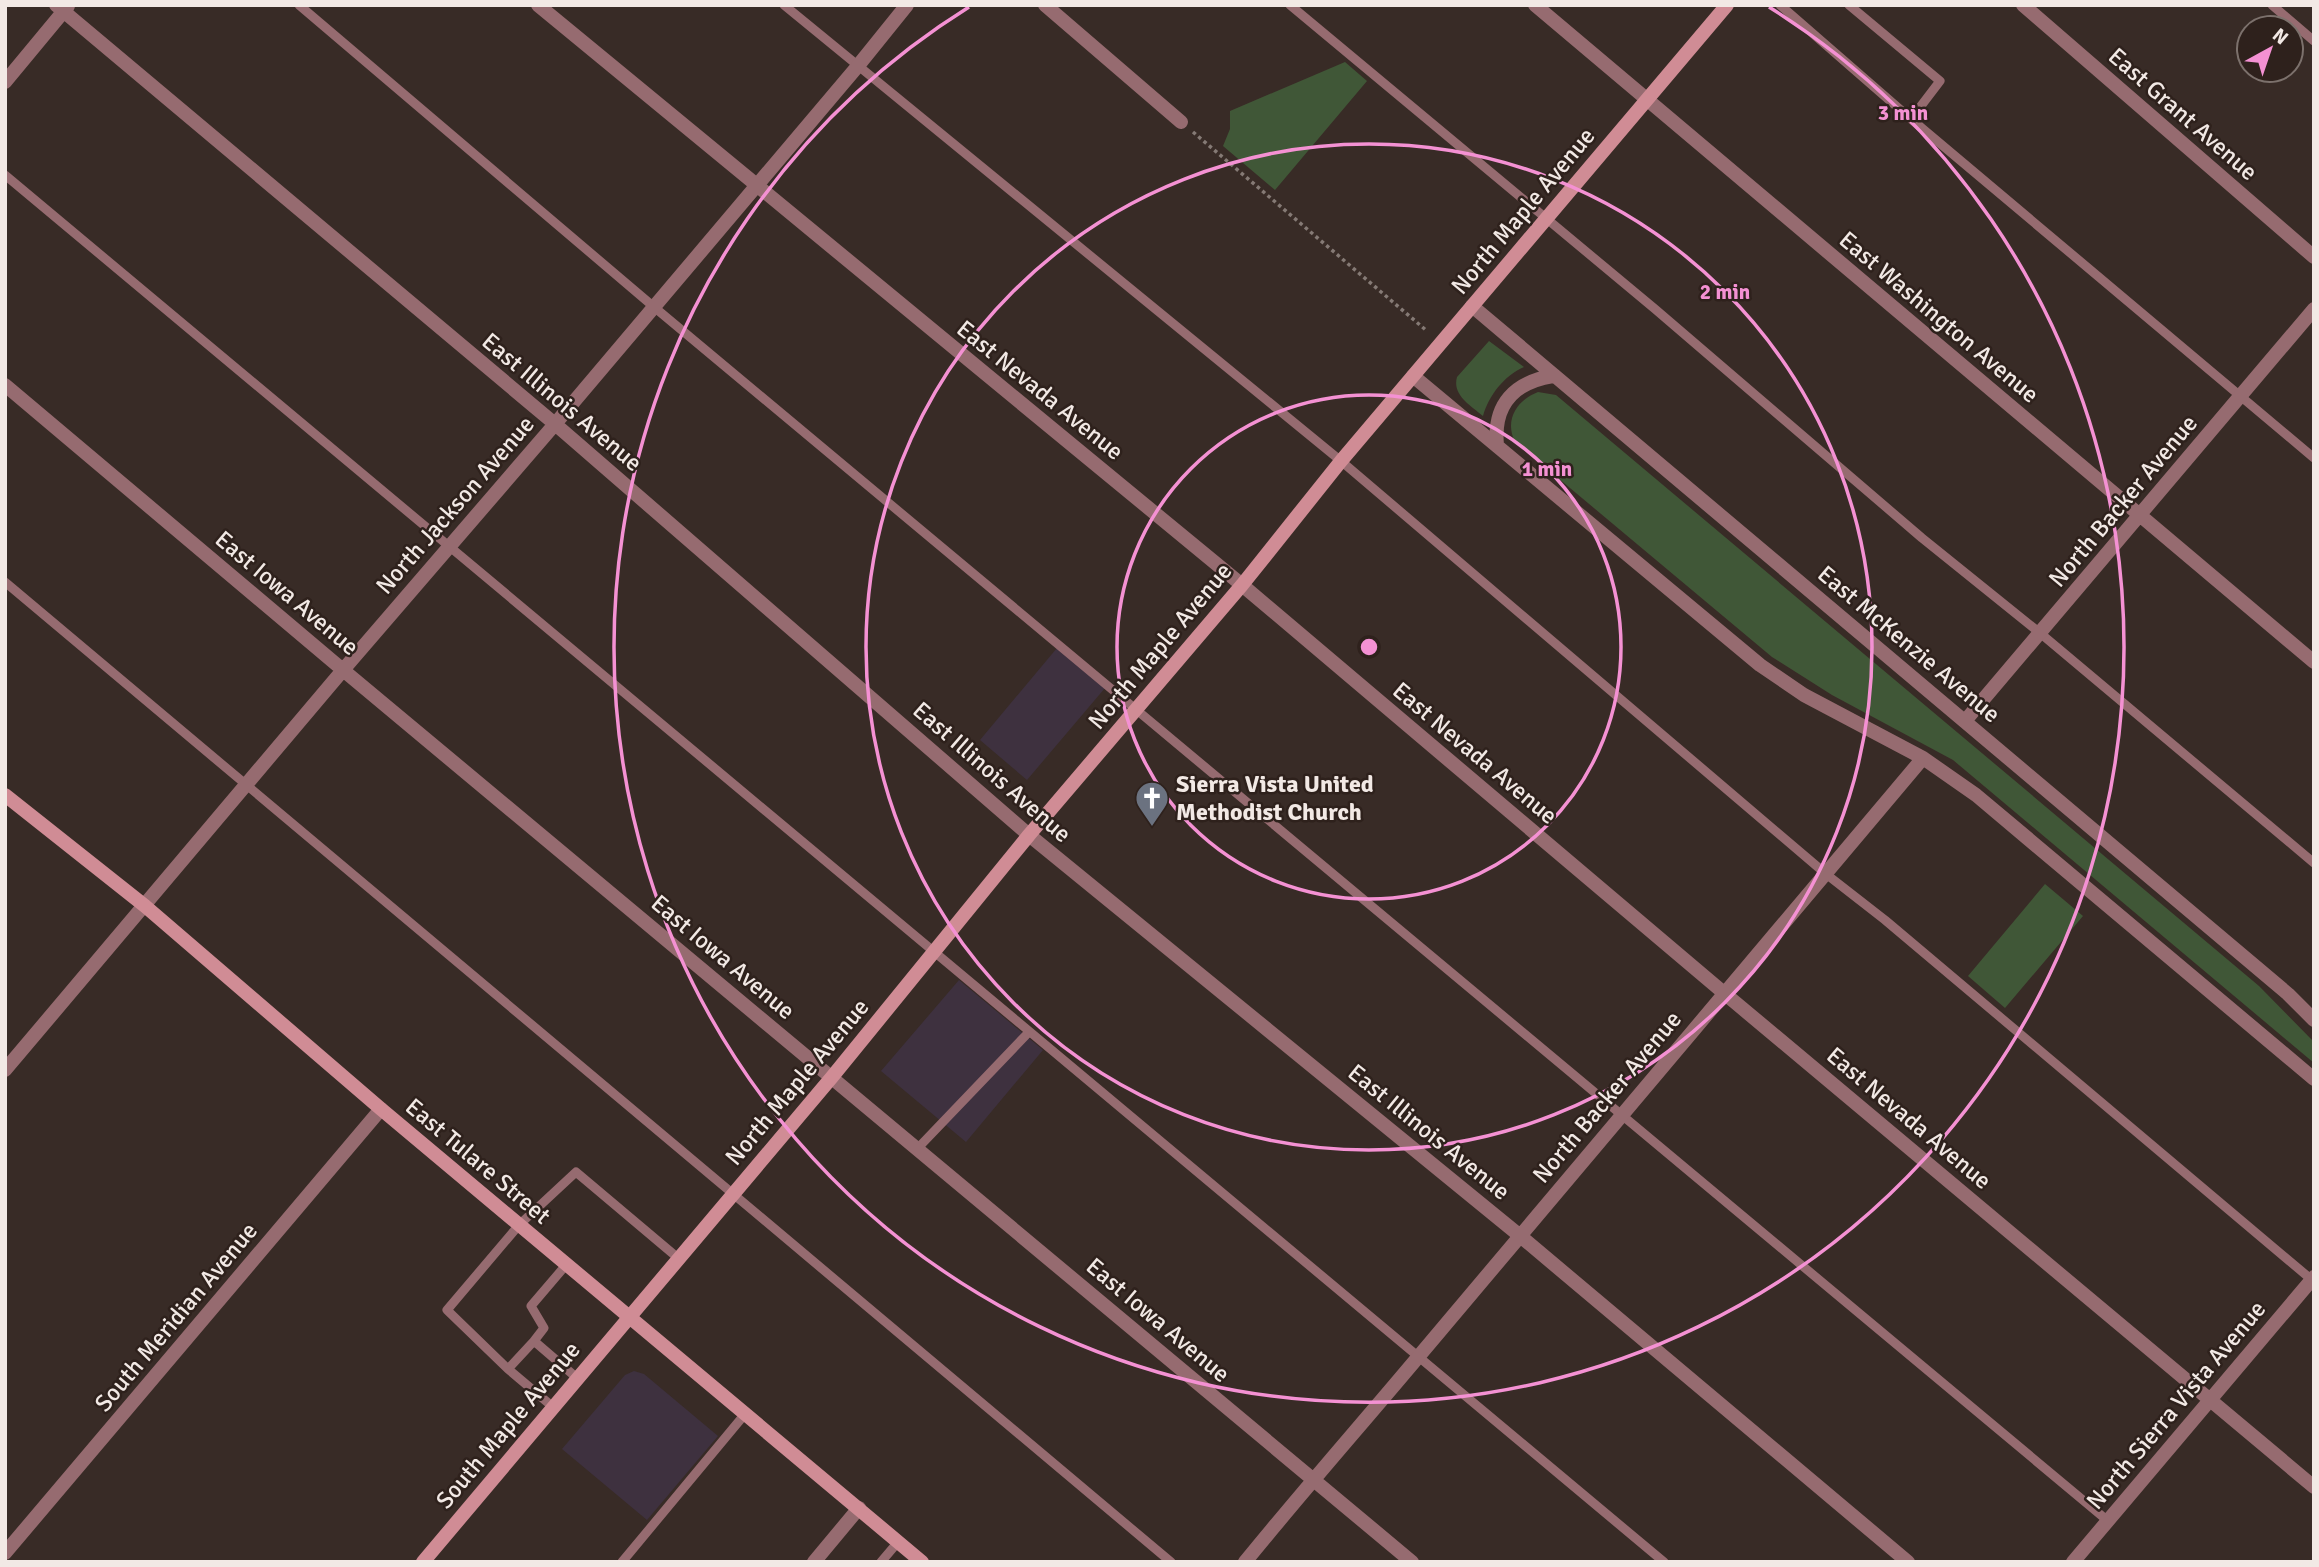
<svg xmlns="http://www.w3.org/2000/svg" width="2319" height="1567" viewBox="0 0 2319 1567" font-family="Signika,sans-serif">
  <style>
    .commercial { fill: #3e313f }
    .green { fill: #405737 }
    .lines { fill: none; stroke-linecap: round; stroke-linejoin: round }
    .path { stroke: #857a75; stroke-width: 3.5; stroke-dasharray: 3.5 3.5; stroke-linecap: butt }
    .service { stroke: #966b70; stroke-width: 9 }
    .minor { stroke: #966b70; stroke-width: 14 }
    .secondary { stroke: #d08c95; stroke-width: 14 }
    .ring { fill: none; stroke: #f491d3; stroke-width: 3.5 }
    .labels { text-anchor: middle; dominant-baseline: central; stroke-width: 5; stroke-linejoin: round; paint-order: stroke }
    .street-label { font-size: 24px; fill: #f2e9e5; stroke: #2e211c }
    .poi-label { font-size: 24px; font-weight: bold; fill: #f2e9e5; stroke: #2e211c; text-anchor: start }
    .centre { fill: #f491d3; stroke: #2e211c; stroke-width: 3.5 }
    .ring-label { font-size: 21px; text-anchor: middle; font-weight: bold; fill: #f491d3; stroke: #2e211c; stroke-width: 5; stroke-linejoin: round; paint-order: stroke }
  </style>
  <rect width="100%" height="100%" fill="#382b26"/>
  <!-- commercial -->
  <path class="commercial" d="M1057 648 1105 688 1027 780 980 740Z
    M959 980 1043 1050 966 1142 881 1071Z
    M634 1371 644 1374 718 1436 647 1520 562 1449 625 1375Z"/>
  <!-- green -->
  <path class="green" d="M1345 62 1367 81 1275 190 1223 146 1230 129V111Z
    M1489 341 1524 367C1504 376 1489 395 1483 416 1470 405 1452 395 1457 377Z
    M1538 392 1556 395 2259 986 2314 1042V1063L1953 760 1832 695 1772 657 1515 442C1504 420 1517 400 1538 392Z
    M2045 884 2083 916 2005 1008 1968 976Z"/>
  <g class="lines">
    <!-- path -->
    <path class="path" d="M1193 132 1427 331"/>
    <!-- service -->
    <path class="service" d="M299 5 654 307 2108 1521
      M784 5 1341 461 1826 874 1885 920 2312 1280
      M1290 5 1655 309 1922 538 2040 633 2314 863
      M1780 5 1911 119 2314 458
      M1849 5 1940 81 1911 119
      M2272 5 2314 41
      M5 175 1664 1562
      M5 582 1171 1562
      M917 1149 1029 1032
      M566 1265 531 1306 544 1328 534 1341 577 1378
      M534 1341 508 1369 553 1407
      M508 1369 447 1310 519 1225 576 1172 678 1258
      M622 1562 745 1414
      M881 1562 898 1542"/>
    <!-- minor -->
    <path class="minor" d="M56 5 555 424 1029 835 1519 1235 1908 1562
      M538 5 1242 585 1724 993 2314 1487
      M1045 5 1181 122
      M1535 5 2314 662
      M2023 5 2314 257
      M5 82 68 6
      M1472 306 2288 994 2314 1020
      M1413 376 1760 665 1804 695 1923 758 1976 795 2314 1079
      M5 385 343 670 1412 1562
      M1497 445C1493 404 1515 382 1553 376
      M1965 721 2314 309
      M5 1070 343 670 555 424 857 67 907 5
      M5 1553 381 1109
      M814 1562 859 1508
      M1245 1562C1302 1492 1361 1425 1419 1356 1587 1157 1755 957 1923 758
      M2073 1562 2314 1277"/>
    <!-- secondary -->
    <path class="secondary" d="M5 795 145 906 381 1109 922 1562
      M423 1562 832 1077 1029 835 1242 585 1341 461 1727 5"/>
  </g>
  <!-- distance rings -->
  <g class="ring">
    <circle cx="1369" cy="647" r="252"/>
    <circle cx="1369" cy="647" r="503"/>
    <path d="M1769 7A755 755 0 1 1 969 7"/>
  </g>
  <!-- icons -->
  <defs>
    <symbol id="church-pin" viewBox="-11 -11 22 30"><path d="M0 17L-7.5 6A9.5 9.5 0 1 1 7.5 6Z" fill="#6b7280" stroke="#2e211c"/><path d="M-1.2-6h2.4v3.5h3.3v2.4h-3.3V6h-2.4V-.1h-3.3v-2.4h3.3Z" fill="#fff"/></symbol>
  </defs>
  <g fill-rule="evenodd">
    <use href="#church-pin" x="1133" y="779" width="38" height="52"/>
  </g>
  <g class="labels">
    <!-- street labels -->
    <g class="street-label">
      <text transform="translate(2183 114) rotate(41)">East Grant Avenue</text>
      <text transform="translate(1523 211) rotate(-50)">North Maple Avenue</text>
      <text transform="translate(1939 317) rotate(40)">East Washington Avenue</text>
      <text transform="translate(1040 390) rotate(39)">East Nevada Avenue</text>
      <text transform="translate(562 402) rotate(40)">East Illinois Avenue</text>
      <text transform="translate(2123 501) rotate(-50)">North Backer Avenue</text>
      <text transform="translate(455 505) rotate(-49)">North Jackson Avenue</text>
      <text transform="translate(287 593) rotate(40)">East Iowa Avenue</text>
      <text transform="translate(1909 644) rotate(40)">East McKenzie Avenue</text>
      <text transform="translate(1160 646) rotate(-50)">North Maple Avenue</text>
      <text transform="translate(1475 753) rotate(40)">East Nevada Avenue</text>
      <text transform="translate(992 772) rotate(41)">East Illinois Avenue</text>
      <text transform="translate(723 957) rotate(40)">East Iowa Avenue</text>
      <text transform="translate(797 1082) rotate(-50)">North Maple Avenue</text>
      <text transform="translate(1607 1097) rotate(-50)">North Backer Avenue</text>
      <text transform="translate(1909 1118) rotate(40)">East Nevada Avenue</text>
      <text transform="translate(1429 1132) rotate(39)">East Illinois Avenue</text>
      <text transform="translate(478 1161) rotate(40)">East Tulare Street</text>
      <text transform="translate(176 1317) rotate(-50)">South Meridian Avenue</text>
      <text transform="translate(1158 1320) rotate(40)">East Iowa Avenue</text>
      <text transform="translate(2176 1405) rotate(-50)">North Sierra Vista Avenue</text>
      <text transform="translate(508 1425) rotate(-50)">South Maple Avenue</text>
    </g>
    <!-- poi labels -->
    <g class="poi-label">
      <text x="1176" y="784">Sierra Vista United<tspan x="1176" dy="28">Methodist Church</tspan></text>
    </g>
  </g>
  <circle cx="1369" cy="647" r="10" class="centre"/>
  <g class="ring-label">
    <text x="1903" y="120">3 min</text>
    <text x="1725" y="299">2 min</text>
    <text x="1547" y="476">1 min</text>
  </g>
  <!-- border -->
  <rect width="2319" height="1567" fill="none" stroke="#f2e9e5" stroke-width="14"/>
  <!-- north arrow -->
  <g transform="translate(2270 49) rotate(40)"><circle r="33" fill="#2e211c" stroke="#7c716c" stroke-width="2"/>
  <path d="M0-5L12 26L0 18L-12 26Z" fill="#f491d3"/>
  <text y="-10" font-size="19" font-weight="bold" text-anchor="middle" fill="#f2e9e5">N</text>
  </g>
</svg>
